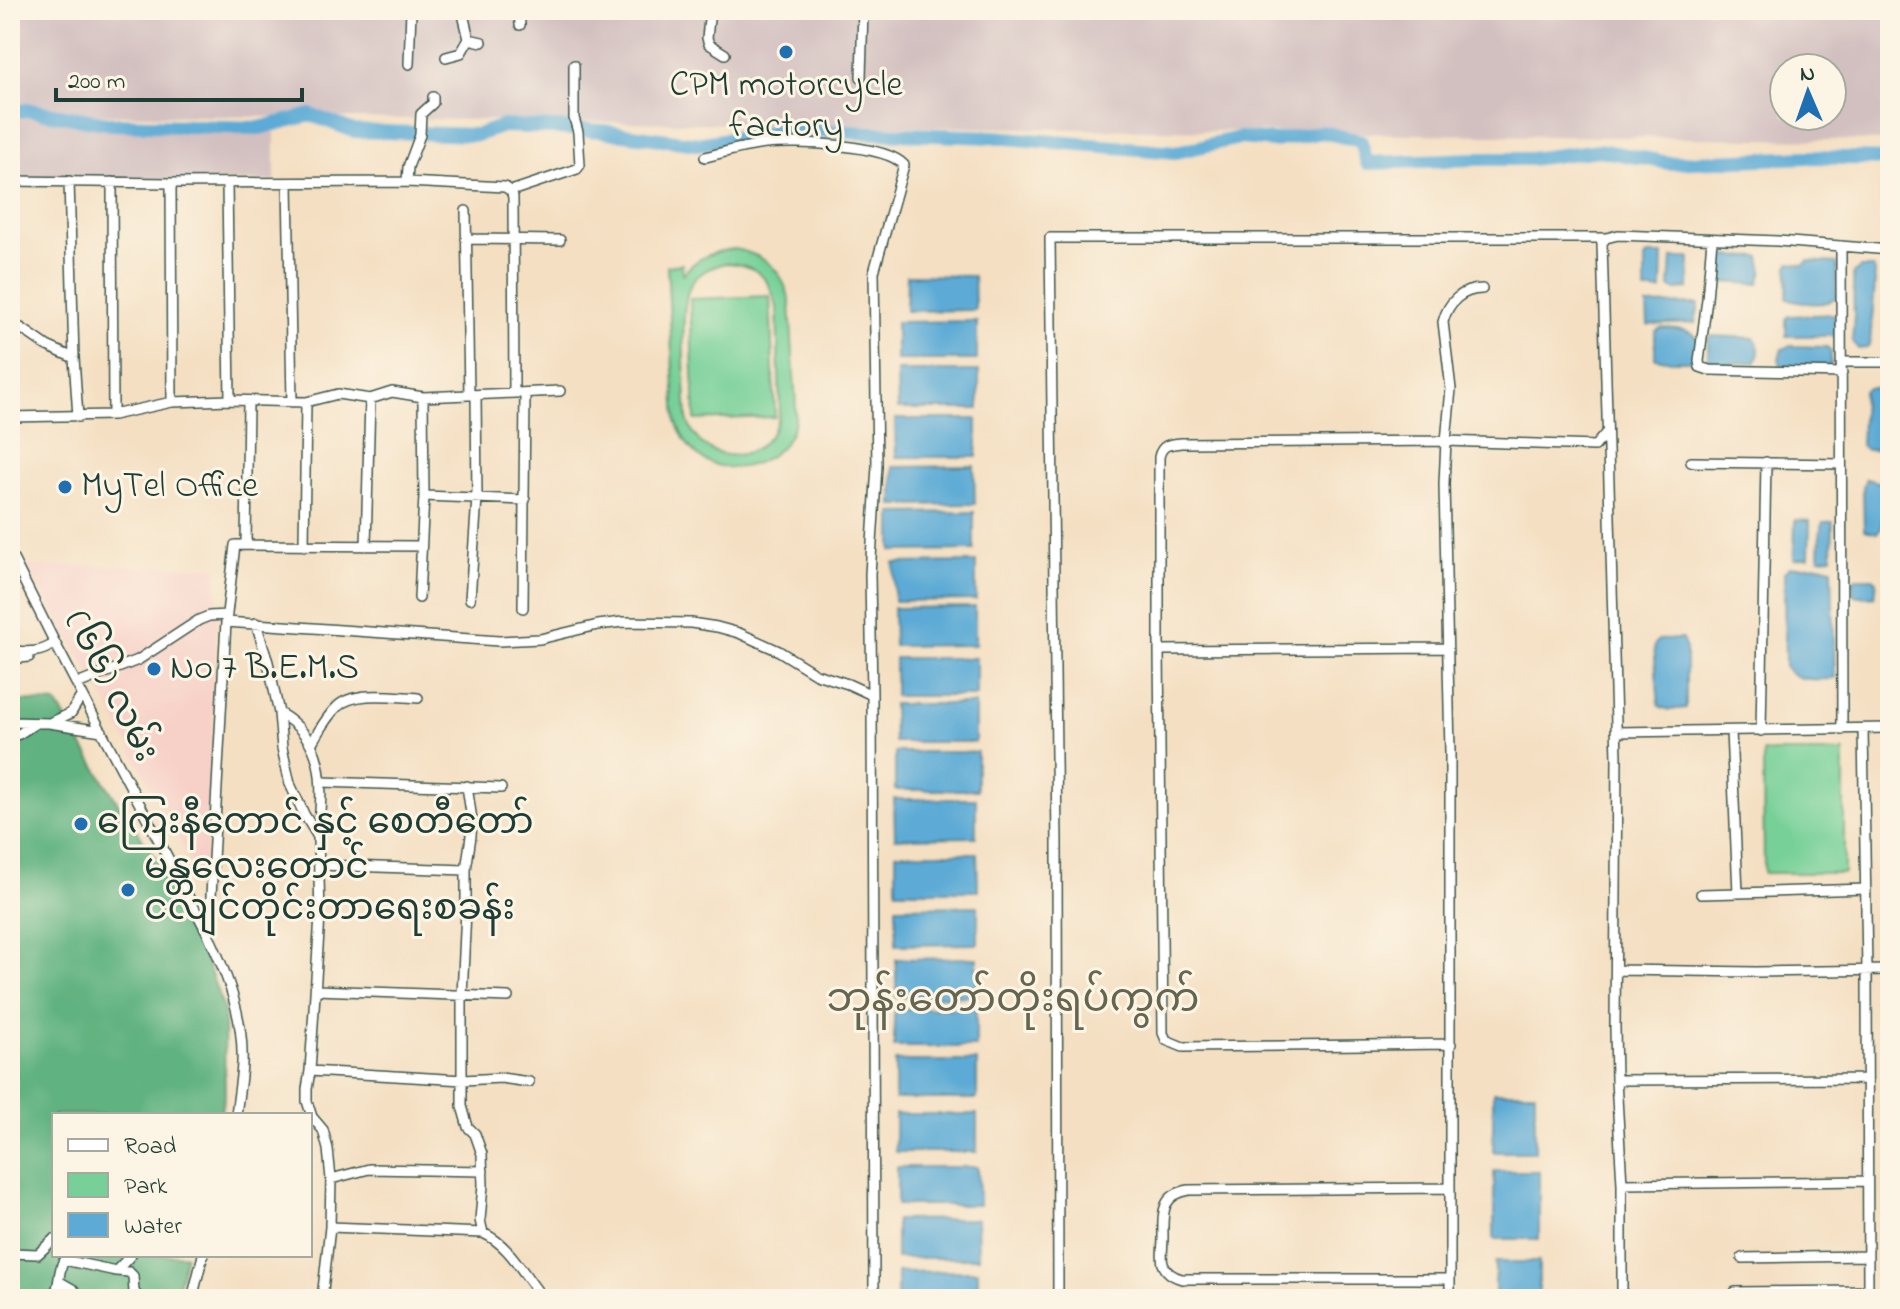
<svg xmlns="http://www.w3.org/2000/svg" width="1900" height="1309" viewBox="0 0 1900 1309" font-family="'Indie Flower','Noto Sans Myanmar',sans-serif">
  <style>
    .built { fill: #f7d1c8 }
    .industrial { fill: #d2bfc0; fill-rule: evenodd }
    .green { fill: #76d097; stroke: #4a8666; stroke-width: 2; fill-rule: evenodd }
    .forest { fill: #60b280; stroke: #40785a; stroke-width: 2 }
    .water { fill: #5caad5; stroke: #3e7484; stroke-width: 2 }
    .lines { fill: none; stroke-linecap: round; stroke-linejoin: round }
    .river { stroke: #5caad5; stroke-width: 14 }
    .minor-casing { stroke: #3f5549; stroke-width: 12 }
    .minor { stroke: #fff; stroke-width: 9 }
    .poi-dot { fill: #1f6fb2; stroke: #fcf5e5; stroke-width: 3 }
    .labels { text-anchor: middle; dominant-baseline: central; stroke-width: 6; stroke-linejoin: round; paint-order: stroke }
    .poi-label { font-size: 36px; fill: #1f3d34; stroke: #fcf5e5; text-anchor: start }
    .street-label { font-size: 36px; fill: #1f3d34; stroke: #fcf5e5 }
    .quarter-label { font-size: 40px; fill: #666550; stroke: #fcf5e5 }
  </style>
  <rect width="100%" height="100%" fill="#fcf5e5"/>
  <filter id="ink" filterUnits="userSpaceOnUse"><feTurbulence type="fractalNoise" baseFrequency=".0125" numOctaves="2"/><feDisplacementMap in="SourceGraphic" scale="16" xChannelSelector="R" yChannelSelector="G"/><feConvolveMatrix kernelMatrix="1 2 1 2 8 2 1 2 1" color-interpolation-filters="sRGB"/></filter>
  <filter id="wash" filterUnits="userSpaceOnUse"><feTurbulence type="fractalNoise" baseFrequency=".006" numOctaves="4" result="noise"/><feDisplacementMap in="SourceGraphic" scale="32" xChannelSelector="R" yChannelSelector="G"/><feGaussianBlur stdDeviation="1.8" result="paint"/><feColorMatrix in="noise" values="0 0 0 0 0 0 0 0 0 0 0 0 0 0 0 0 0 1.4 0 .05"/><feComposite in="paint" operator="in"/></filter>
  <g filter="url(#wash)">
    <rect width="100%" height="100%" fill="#f4dfc2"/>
    <!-- built -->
    <path class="built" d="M26 566 216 567 217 616 205 888 92 676Z"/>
    <!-- industrial -->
    <path class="industrial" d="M10 10H1890V141L10 113ZM1784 68H1832V116H1784Z
      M10 116 275 132V181H10Z"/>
    <!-- green -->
    <path class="green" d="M735 249C767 256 782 269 790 301 791 326 793 351 794 376 795 391 797 406 795 420 787 460 734 482 700 457 688 448 682 436 676 422L667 266 682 264 683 274C697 257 714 251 735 249ZM726 263C757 264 770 278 777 307L780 410C772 466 702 471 687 419 686 389 678 310 690 286 698 272 711 267 726 263Z
      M770 296 775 417 695 420 690 299Z
      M1763 752H1844V873H1764Z"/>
    <!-- forest -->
    <path class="forest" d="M10 700 56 703 118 803 163 869 199 941 224 1010 225 1094 220 1115H54V1255H186L175 1299H10Z"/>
    <!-- water -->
    <path class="water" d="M1648 255H1663L1662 290 1660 291H1645V259Z
      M1723 256 1760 257 1763 271 1759 284 1721 282 1719 265Z
      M1672 258H1690L1689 289 1674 290 1670 287Z
      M1808 261 1837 263 1836 297C1824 308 1802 303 1787 298L1788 266 1790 263 1804 265Z
      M1860 268H1874L1875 284 1870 343 1867 348 1858 349 1852 341 1854 316 1853 274Z
      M907 275 974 276 975 310 906 311Z
      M1699 304 1695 323 1648 325 1647 305Z
      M1833 314C1838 321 1837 327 1834 336H1786V319L1789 316Z
      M977 321V360H896V322Z
      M1661 328C1674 329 1689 328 1698 338L1696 353 1690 361H1672L1655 358V331Z
      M1711 336 1754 338C1760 346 1761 353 1755 362L1714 364 1708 357V339Z
      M1791 346 1827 347 1831 351V363L1829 368 1781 366 1779 358 1782 349Z
      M897 371H979V409H898Z
      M1868 388H1881L1890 391V444L1887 449 1866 450 1861 446 1863 391Z
      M895 419H977V457H896Z
      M974 466 975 504 893 505V467Z
      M1866 479 1890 485V493L1885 504 1881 529 1877 533 1864 530 1863 487Z
      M974 512V550L892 551V513Z
      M1795 520 1810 521 1809 557 1794 559Z
      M1823 522H1833L1832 557 1819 558 1820 533Z
      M976 562V600L894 601V563Z
      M1820 565 1832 568 1835 676 1834 679C1815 679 1797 683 1785 667L1784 572 1790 567Z
      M1856 578H1873L1877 581 1875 596 1866 597 1853 595V581Z
      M975 607V645L894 646 893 608Z
      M1682 639 1686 649V708L1669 710 1659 706 1654 646 1658 640Z
      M895 658H976V696H895Z
      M893 704H975V742H894Z
      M895 752H977V790H895Z
      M894 799H976V837L895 838Z
      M896 853H977L978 891H896Z
      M978 906V944L896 945V907Z
      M977 958V996L896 997V959Z
      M976 1008V1047H894V1009Z
      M895 1061H977V1099H895Z
      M1493 1092H1535V1152H1493Z
      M895 1114H977V1152H895Z
      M897 1167H978L979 1205H897Z
      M1494 1171H1539V1239H1494Z
      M977 1219 978 1258H896V1220Z
      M1495 1262H1539V1299H1495Z
      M978 1271V1299H897V1272Z"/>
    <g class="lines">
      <!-- river -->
      <path class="river" d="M10 111 29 110 112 124 259 128 311 115 354 131 477 135 503 126 557 128 602 131 697 144 784 130 994 137 1176 152 1239 138 1274 141 1322 132 1361 141 1367 163 1475 159H1530L1599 150 1669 163 1807 157 1890 159"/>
    </g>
  </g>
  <g filter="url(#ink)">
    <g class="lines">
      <defs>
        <path id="minor" d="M462 10 469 39 482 42
          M519 10 520 25
          M710 10 707 38 709 44 725 54
          M446 57 461 53 469 39
          M409 64 411 10
          M861 77 863 10
          M705 157C725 152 745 146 766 144 795 141 885 144 904 165L874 272 877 466 870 574 872 695 874 1299
          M10 181 171 183 407 182 505 187 511 191 513 197 514 393
          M69 181 74 358 78 417
          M112 182 113 415
          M407 182 408 167 420 135 421 114 433 103V97
          M171 183 172 402
          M227 183 230 400
          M288 183 292 402
          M511 191 577 169 580 165 578 132 574 118V65
          M466 211 469 395
          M466 239 560 240
          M1712 239 1707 299 1699 361 1700 367 1709 370 1842 373
          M1841 246 1842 730
          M10 325 21 328 47 346 74 358
          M1842 362H1890
          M10 417 113 415 172 402 230 400 306 402 338 394 370 399 392 392 423 397 560 391
          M1446 441 1181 443C1170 444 1162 444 1159 457V650L1447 648
          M1450 442 1446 441 1451 389 1443 322C1448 302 1462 289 1482 289
          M1691 462 1841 464
          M424 496 525 500
          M246 545 248 402
          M304 546 306 402
          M366 546 370 399
          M10 553 55 643 209 936C228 977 244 1018 242 1064 241 1081 238 1098 236 1115
          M419 598 424 496 423 397
          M470 599 477 498 476 395
          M523 608 525 393
          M226 622 499 641 540 639 598 625 623 622 691 623 717 627 739 633 779 651 816 674 848 684 872 695
          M256 623 268 662 279 713 282 748 290 784 304 814 318 837 320 916 310 1071 307 1089V1101L312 1117 323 1130 328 1149 331 1179 330 1227 322 1299
          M1159 650 1163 1033 1166 1040 1183 1047 1451 1044
          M10 651C27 652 40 654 55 643
          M10 659 29 657
          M77 684 138 660 199 620 209 616 227 615
          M279 713C329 741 322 788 318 837
          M10 722 49 723 102 731
          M52 722 71 713 82 695
          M1863 729 1867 970 1868 1299
          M1761 731 1766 462
          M1616 732 1890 728
          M10 737 19 734 36 723
          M311 744C319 731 326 717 337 707 354 690 395 697 418 698
          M322 782 501 788
          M319 865 466 870V910L462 996V1106L468 1127 475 1134 482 1154 483 1185 480 1220 483 1233C512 1246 524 1277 544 1299
          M466 870 471 836 472 820 467 786
          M1738 893 1866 889
          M1701 894 1738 893 1731 731
          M209 933 226 622 235 545 421 546
          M1617 970 1756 972 1890 970
          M316 990 508 997
          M310 1071 463 1080 501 1078 529 1082
          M1616 1080 1866 1079
          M331 1179 369 1169 483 1171
          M1622 1184 1867 1181
          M1450 1188 1189 1190C1160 1195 1163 1214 1163 1238 1163 1246 1161 1257 1163 1264 1166 1272 1174 1277 1182 1279H1450
          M330 1227 483 1233
          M10 1253 38 1254 54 1239
          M1742 1258 1867 1256
          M116 1271 129 1272 133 1276 134 1292 141 1299
          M60 1282 74 1290V1299
          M1735 1292 1868 1291
          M43 1299 44 1296 56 1292C60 1281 58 1271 64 1260L116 1271 131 1255
          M192 1299 203 1255
          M1058 1299 1057 843 1050 238H1606
          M1450 1299V751L1444 484 1446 441 1595 446 1607 432
          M1622 1299V1184L1616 1080 1615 1027 1617 758 1602 243 1606 238 1618 235 1778 241 1890 250"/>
      </defs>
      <!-- minor casing -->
      <use href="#minor" class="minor-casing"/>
      <!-- minor -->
      <use href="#minor" class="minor"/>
    </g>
  </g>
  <!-- markers -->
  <g class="poi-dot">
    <circle cx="786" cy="52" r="8"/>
    <circle cx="65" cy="487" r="8"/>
    <circle cx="154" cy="669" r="8"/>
    <circle cx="81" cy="824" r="8"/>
    <circle cx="128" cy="890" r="8"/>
  </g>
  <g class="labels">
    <!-- poi labels -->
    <g class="poi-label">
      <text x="786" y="86" text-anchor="middle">CPM motorcycle<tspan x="786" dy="41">factory</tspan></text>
      <text x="81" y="487">MyTel Office</text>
      <text x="170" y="669">No 7 B.E.M.S</text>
      <text x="97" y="824">ကြေးနီတောင် နှင့် စေတီတော်</text>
      <text x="144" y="869">မန္တလေးတောင်<tspan x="144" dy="41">ငလျင်တိုင်းတာရေးစခန်း</tspan></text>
    </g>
    <!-- street labels -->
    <g class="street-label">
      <text transform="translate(110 687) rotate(63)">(၆၆) လမ်း</text>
    </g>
    <!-- quarter labels -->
    <g class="quarter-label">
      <text x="1013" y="1001">ဘုန်းတော်တိုးရပ်ကွက်</text>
    </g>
  </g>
  <!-- margin -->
  <rect width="1900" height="1309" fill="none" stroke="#fcf5e5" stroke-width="40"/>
  <!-- legend -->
  <rect x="52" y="1113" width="260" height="144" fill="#fcf5e5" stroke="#a4ab9e" stroke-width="2"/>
  <rect x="68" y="1139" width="40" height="12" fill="#ffffff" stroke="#a4ab9e" stroke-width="2"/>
  <text x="124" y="1153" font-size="24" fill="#1f3d34">Road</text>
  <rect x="68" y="1173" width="40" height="24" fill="#76d097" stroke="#a4ab9e" stroke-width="2"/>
  <text x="124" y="1193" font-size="24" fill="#1f3d34">Park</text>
  <rect x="68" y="1213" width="40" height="24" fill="#5caad5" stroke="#a4ab9e" stroke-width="2"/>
  <text x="124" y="1233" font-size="24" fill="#1f3d34">Water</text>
  <!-- north arrow -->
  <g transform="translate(1808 92) rotate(358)"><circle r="38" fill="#fcf5e5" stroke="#a4ab9e" stroke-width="2"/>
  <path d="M0-6L14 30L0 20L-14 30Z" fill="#1f6fb2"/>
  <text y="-12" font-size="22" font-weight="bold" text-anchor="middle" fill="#1f3d34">N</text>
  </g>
  <!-- scale -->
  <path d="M56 88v12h246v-12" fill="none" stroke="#1f3d34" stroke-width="4"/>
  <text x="68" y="88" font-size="24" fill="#1f3d34" stroke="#fcf5e5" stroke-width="6" paint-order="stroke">200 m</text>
</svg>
